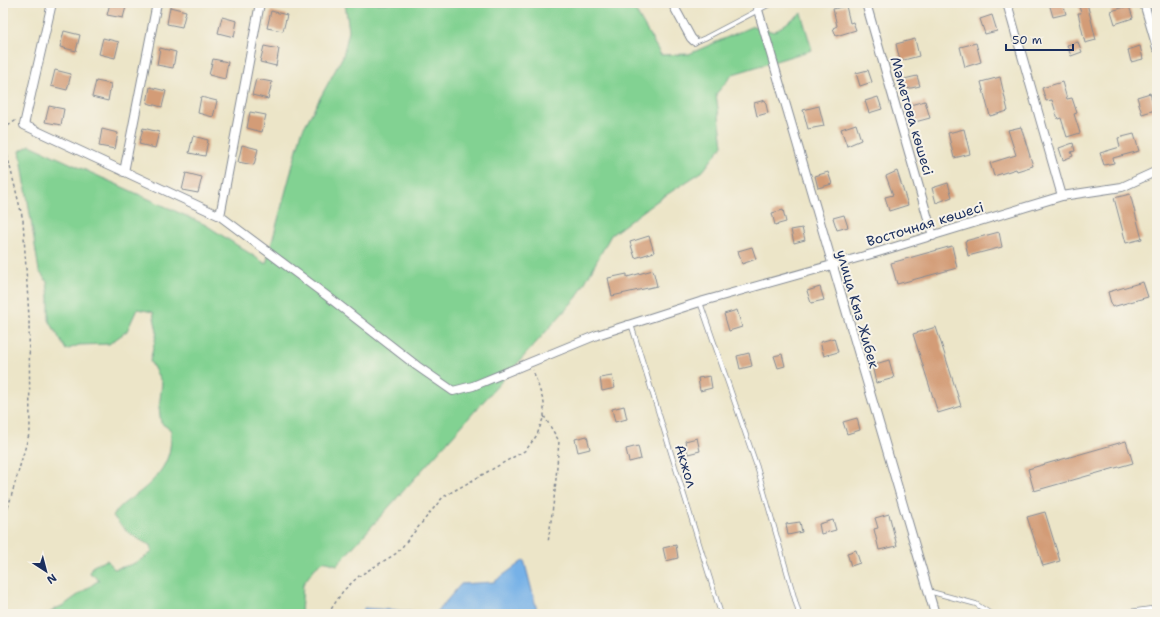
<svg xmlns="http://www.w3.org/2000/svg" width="1160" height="617" viewBox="0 0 1160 617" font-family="'Shantell Sans',sans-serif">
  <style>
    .green { fill: #82d292; stroke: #4e8078 }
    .water { fill: #76b1e7; stroke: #4870a2 }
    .building { fill: #d39c77 }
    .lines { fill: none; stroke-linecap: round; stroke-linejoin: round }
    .service-casing { stroke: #848a93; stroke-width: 5.5 }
    .minor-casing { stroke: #848a93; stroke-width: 10 }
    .path { stroke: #848a93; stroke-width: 1.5; stroke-dasharray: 3 3; stroke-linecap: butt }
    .service { stroke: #fff; stroke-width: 4 }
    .minor { stroke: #fff; stroke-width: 8 }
    .labels { text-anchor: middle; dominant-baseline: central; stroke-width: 4; stroke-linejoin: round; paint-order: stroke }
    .street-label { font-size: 14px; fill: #1b2f5e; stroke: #f7f3e8 }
  </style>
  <rect width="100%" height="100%" fill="#f7f3e8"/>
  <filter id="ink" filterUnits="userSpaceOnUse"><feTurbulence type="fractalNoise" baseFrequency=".025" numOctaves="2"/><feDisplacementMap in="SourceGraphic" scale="8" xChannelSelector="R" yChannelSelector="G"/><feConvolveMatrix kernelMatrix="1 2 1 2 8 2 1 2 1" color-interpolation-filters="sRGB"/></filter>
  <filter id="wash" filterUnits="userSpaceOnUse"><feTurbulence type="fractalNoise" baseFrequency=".012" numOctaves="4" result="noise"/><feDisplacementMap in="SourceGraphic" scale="16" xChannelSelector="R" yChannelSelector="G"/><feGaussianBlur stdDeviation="0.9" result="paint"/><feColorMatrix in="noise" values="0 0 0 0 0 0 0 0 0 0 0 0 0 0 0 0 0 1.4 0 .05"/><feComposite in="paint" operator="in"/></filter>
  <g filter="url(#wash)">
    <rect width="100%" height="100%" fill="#ece5c8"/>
    <!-- green -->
    <path class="green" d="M345 3H631L661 55 689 54 753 26 774 32 801 13 812 50 733 74 716 94 723 145 703 171 657 201 611 235 577 297 337 565 324 561 315 568 303 584 301 614H48L55 609 64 605 99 580 90 573 93 566 107 560 114 569C130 566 139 562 152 552L150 545C133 537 124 530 113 516 119 506 127 501 136 495 151 484 167 468 170 448 171 442 171 436 171 430L161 423 159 408 162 383 150 361 157 332 153 312 137 309 127 331 109 344 79 345 66 350 49 320V297L47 282 39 271 20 151 30 145 206 225 266 264 302 131 343 56 349 31Z"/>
    <!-- water -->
    <path class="water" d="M524 560 538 614H363L364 608 436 613 461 584 494 582Z"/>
    <g id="blocks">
      <!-- building -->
      <path class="building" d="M110 3H127L123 18 107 15Z
        M1049 3H1063L1066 14 1053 17Z
        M1078 3H1087L1096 40 1085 43 1078 13H1081Z
        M846 6 850 23 853 22 856 30 836 36 833 28 837 26 833 9Z
        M1129 6 1133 18 1115 24 1111 11Z
        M170 7 186 11 182 27 167 24Z
        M271 11 287 15 283 31 267 28Z
        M992 15 997 31 985 34 980 19Z
        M222 17 237 21 234 37 218 33Z
        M64 31 80 35 76 51 60 47Z
        M103 38 119 42 115 58 99 54Z
        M915 39 919 56 900 61 896 44Z
        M1078 42 1082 52 1071 56 1067 45Z
        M976 43 981 62 965 67 960 47Z
        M264 46 279 49 276 66 260 62Z
        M1140 46 1143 59 1131 62 1128 50Z
        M160 48 176 52 173 68 157 65Z
        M213 59 228 62 225 79 209 75Z
        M55 70 71 74 67 90 51 86Z
        M868 70 872 82 860 86 856 73Z
        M917 76 920 86 907 89 904 79Z
        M1000 77 1008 111 990 116 981 82Z
        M256 79 272 82 268 99 252 95Z
        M96 81 111 84 108 101 92 97Z
        M1062 82 1067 99 1072 98 1077 113 1074 114 1080 133 1067 137 1061 118 1058 119 1052 100 1046 101 1042 88Z
        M150 87 166 91 162 107 147 103Z
        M1150 93 1155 110 1142 114 1137 97Z
        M201 97 217 101 213 117 198 113Z
        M878 97 882 109 869 113 865 101Z
        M765 100 768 113 757 116 754 103Z
        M925 101 930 118 915 122 910 105Z
        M49 106 64 109 61 125 45 122Z
        M819 106 824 126 808 129 803 110Z
        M250 112 266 115 262 132 247 128Z
        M856 124 861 140 847 146 841 129Z
        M1021 127 1033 166 1017 171 1016 169 994 176 990 163 1016 155 1008 130Z
        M143 128 159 132 155 148 139 144Z
        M102 129 118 133 115 149 99 146Z
        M964 129 970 154 954 158 948 133Z
        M1134 134 1139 151 1113 158 1114 163 1104 165 1100 153 1120 147 1118 138Z
        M193 136 208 140 205 156 189 153Z
        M1073 143 1075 151 1071 152 1073 156 1063 160 1059 148Z
        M242 145 258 149 254 165 238 162Z
        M897 171 908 205 889 211 885 197 893 195 886 176Z
        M828 172 832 184 818 188 815 176Z
        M186 173 202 177 198 193 182 190Z
        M948 183 952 197 936 203 932 188Z
        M1130 194 1142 239 1126 243 1114 198Z
        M783 210 786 222 775 225 772 213Z
        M844 215 848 227 837 230 833 218Z
        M802 228 805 240 794 243 791 230Z
        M999 232 1002 247 968 256 965 241Z
        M649 236 654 252 635 258 630 242Z
        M952 246 957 268 897 284 891 263Z
        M752 247 756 259 742 264 738 251Z
        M653 270 657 286 612 296 608 278 627 274V277Z
        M1143 282 1148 297 1112 307 1108 292Z
        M820 287 824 300 811 303 807 291Z
        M737 310 742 327 729 331 724 314Z
        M936 327 961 406 938 413 913 334Z
        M834 338 838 352 824 356 820 342Z
        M749 353 752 366 740 369 737 356Z
        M782 354 785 366 778 368 774 356Z
        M889 360 894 378 876 383 872 365Z
        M612 376 615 388 602 391 600 378Z
        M710 376 712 388 700 391 698 378Z
        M624 406 627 419 615 422 612 409Z
        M857 418 860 430 847 434 843 422Z
        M587 436 590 449 578 452 575 439Z
        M697 438 700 451 688 454 685 441Z
        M1126 441 1133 463 1034 491 1028 469Z
        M638 446 641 459 629 462 626 449Z
        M1045 512 1060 561 1043 566 1027 517Z
        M889 514 897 546 879 550 874 529 878 528 875 518Z
        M833 520 836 530 821 534 819 524Z
        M800 522 802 532 788 535 786 524Z
        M676 545 678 558 666 561 663 548Z
        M856 550 860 563 851 566 847 553Z"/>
    </g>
  </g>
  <g filter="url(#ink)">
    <use href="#blocks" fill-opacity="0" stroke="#848a93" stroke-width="1"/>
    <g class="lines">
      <defs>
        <path id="service" d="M694 41H698L705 38 772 3
          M700 302 757 467 799 614
          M631 324 721 614
          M928 591 976 604 991 614
          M1114 614 1157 608"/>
        <path id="minor" d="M52 3 24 125 220 216 331 299 417 366 453 391 473 386 597 335 700 302 875 253 1062 196 1122 187 1157 171
          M672 3 691 38 694 41
          M866 3 933 236
          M1007 3 1062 196
          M1144 3 1157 48
          M758 10 935 614
          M124 172 157 3
          M220 216 260 3"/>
      </defs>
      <!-- service casing -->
      <use href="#service" class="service-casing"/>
      <!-- minor casing -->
      <use href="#minor" class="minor-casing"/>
      <!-- path -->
      <path class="path" d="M3 129 15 121H16
        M3 138 23 220 29 317 30 431 3 525
        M544 416 559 441 555 491 548 543
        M328 614 343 591 359 576 397 553 443 497 526 450 537 435 544 416V403L533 370"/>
      <!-- service -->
      <use href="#service" class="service"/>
      <!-- minor -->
      <use href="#minor" class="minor"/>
    </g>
  </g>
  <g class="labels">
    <!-- street labels -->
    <g class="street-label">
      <text transform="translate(912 116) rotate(74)">Мәметова көшесі</text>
      <text transform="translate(925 224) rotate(-17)">Восточная көшесі</text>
      <text transform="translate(858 309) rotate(74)">улица Кыз Жибек</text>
      <text transform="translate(686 466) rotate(73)">Акжол</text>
    </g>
  </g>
  <!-- margin -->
  <rect width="1160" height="617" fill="none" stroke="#f7f3e8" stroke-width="16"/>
  <!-- north arrow -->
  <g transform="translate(46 571) rotate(144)" stroke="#f7f3e8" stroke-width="3" paint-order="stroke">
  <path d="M0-3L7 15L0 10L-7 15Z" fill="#1b2f5e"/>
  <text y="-6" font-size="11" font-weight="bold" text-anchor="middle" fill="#1b2f5e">N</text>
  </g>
  <!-- scale -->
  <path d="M1006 44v6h67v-6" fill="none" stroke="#1b2f5e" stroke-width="2"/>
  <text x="1012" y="44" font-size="12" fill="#1b2f5e" stroke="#f7f3e8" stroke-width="3" paint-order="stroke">50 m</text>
</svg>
